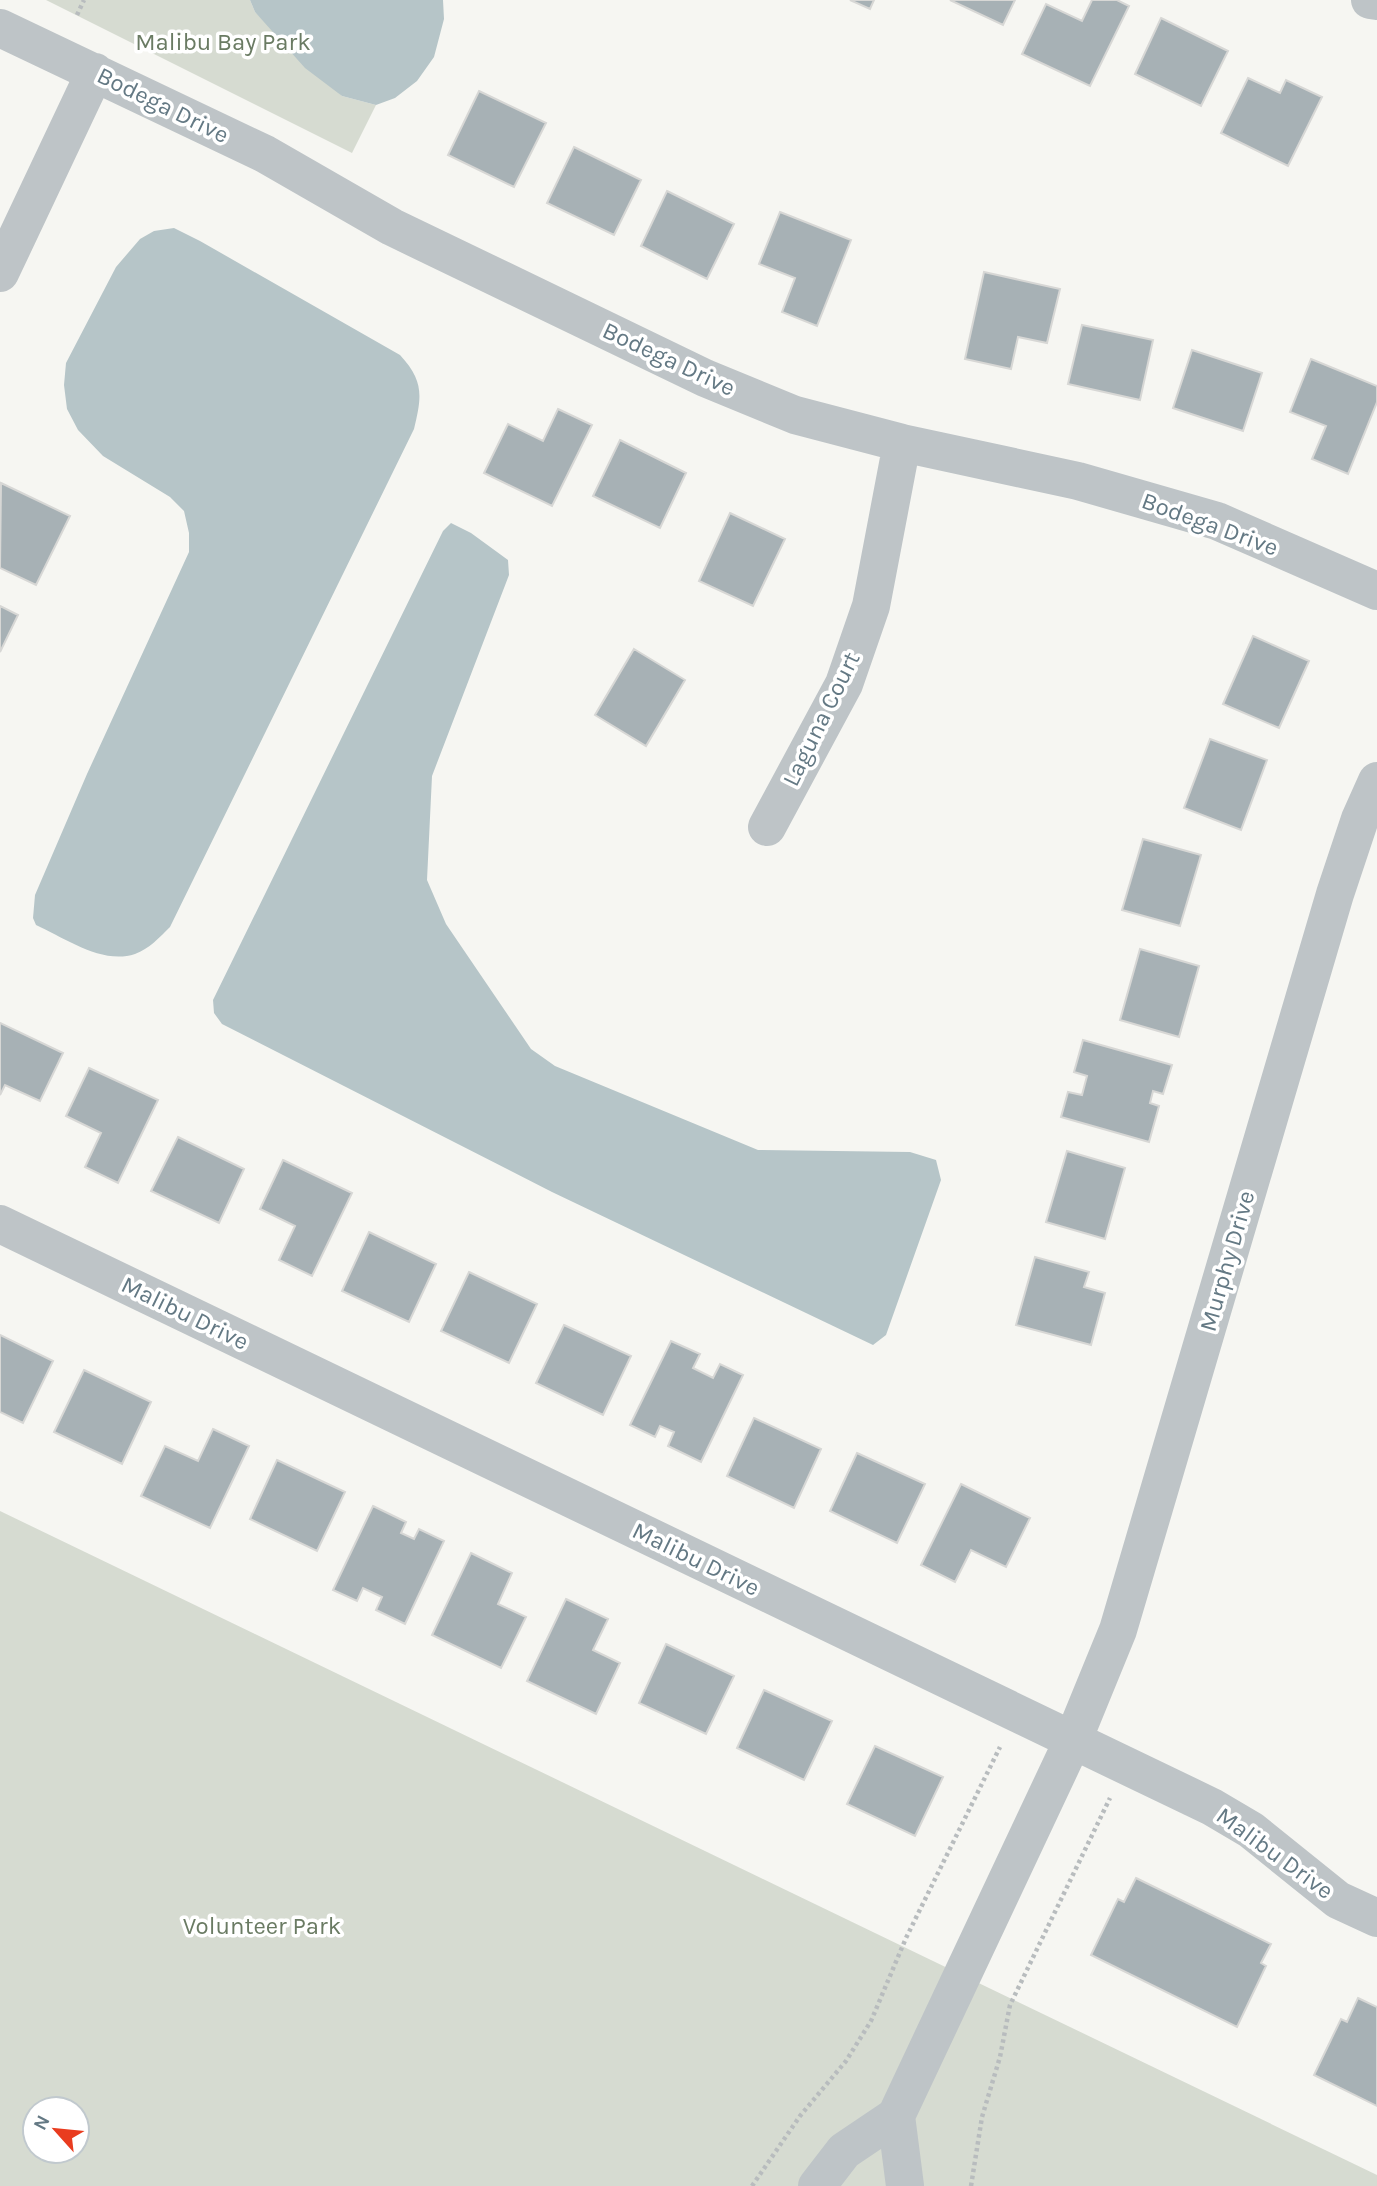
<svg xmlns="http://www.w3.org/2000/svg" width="1377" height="2186" viewBox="0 0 1377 2186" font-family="Karla,sans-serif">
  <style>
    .green { fill: #d6dbd1; fill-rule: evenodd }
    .water { fill: #b6c5c8 }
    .building { fill: #a7b1b5; stroke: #d7d7d5; stroke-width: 2 }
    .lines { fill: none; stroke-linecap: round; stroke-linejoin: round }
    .path { stroke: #b8bcbe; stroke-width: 4.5; stroke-dasharray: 3.5 3.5; stroke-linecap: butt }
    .minor { stroke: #bec4c7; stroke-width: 38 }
    .labels { text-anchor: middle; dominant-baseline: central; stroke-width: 7; stroke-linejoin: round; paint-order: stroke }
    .park-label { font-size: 24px; fill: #6a7b63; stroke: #fff }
    .street-label { font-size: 24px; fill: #647984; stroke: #fff }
  </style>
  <rect width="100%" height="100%" fill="#f6f6f2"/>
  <!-- green -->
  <path class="green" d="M46 0H250L255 12 342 96 376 105 352 153Z
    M0 1511 1377 2175V2186H0ZM35 2109H77V2151H35Z"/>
  <!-- water -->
  <path class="water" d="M250 0H443L444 19 434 57 417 81 395 98 376 105 342 96 305 68 255 12Z
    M174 228 200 241 400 355C424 381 422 396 414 429L170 927C160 937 149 949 135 954 102 965 65 938 36 925L33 918 35 895 87 774 189 552V533L184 511 170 497 103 456 78 430 67 409 64 385 66 363 116 267 140 239 154 231Z
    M451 523 471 533 508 560 509 575 432 776 427 880 446 924 531 1049 555 1066 758 1150 910 1152 936 1160 941 1180 886 1335 873 1345 552 1192 222 1024 214 1013 213 1000 443 531Z"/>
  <!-- building -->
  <path class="building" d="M850 0H874L870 9Z
    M950 0H1015L1003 25Z
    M1092 0H1117L1129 6 1090 86 1022 54 1046 4 1082 21Z
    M1161 18 1228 51 1201 106 1135 74Z
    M1248 78 1280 93 1286 80 1322 97 1288 166 1221 133Z
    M479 91 546 123 514 187 448 155Z
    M574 147 641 180 614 235 547 203Z
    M667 191 734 224 707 279 641 246Z
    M780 212 851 240 817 326 782 312 795 278 759 264Z
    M984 272 1060 289 1047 343 1018 337 1011 369 965 359Z
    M1082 325 1153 340 1140 400 1068 384Z
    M1192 350 1262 373 1243 431 1173 408Z
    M1311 359 1377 386V402L1348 474 1312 459 1326 426 1290 412Z
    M558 409 592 425 552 506 484 473 508 424 543 441Z
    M620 440 686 473 660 528 593 496Z
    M1 483 70 516 36 585 0 568Z
    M730 513 785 539 753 606 699 581Z
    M0 606 18 615 0 652Z
    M1253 636 1309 661 1279 728 1223 704Z
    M634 649 685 680 646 746 595 715Z
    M1210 739 1267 760 1241 830 1184 808Z
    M1143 839 1201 855 1180 926 1122 910Z
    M1140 949 1199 966 1179 1037 1120 1020Z
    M0 1023 63 1053 40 1101 5 1085 0 1095Z
    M1083 1040 1172 1065 1163 1094 1153 1091 1150 1103 1159 1106 1149 1142 1061 1117 1068 1092 1082 1095 1087 1076 1074 1072Z
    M89 1068 158 1100 118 1183 85 1167 101 1133 66 1116Z
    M178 1137 244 1169 219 1223 151 1191Z
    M1067 1151 1125 1168 1105 1239 1046 1222Z
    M283 1160 352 1193 312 1276 279 1260 295 1226 260 1209Z
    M369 1232 436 1264 409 1322 342 1291Z
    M1035 1257 1089 1272 1084 1287 1105 1293 1091 1345 1016 1325Z
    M469 1272 537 1304 509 1363 441 1331Z
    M564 1325 631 1356 603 1415 536 1383Z
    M0 1335 53 1361 23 1423 0 1412Z
    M671 1341 700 1354 693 1368 713 1378 720 1364 743 1375 701 1462 668 1446 674 1432 660 1426 655 1437 630 1425Z
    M84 1370 151 1402 122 1464 54 1432Z
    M754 1418 821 1449 794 1508 727 1476Z
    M213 1429 249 1446 210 1528 141 1496 165 1446 198 1461Z
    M857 1453 925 1484 897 1543 830 1511Z
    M277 1460 345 1492 317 1551 250 1519Z
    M961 1484 1030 1518 1006 1567 971 1550 955 1582 921 1565Z
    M373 1506 406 1522 401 1533 414 1539 419 1529 444 1541 405 1624 376 1610 382 1597 363 1588 357 1601 333 1590Z
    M471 1553 512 1573 498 1604 526 1617 501 1668 432 1635Z
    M566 1599 608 1619 593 1650 620 1663 596 1714 527 1681Z
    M666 1644 734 1676 706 1734 639 1703Z
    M764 1690 832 1721 804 1780 737 1748Z
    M875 1746 943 1777 915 1836 847 1804Z
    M1136 1878 1271 1944 1261 1963 1266 1966 1237 2027 1091 1955 1118 1899 1124 1902Z
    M1358 1998 1377 2007V2106L1314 2075 1341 2019 1347 2022Z"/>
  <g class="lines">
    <!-- path -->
    <path class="path" d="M77 15 84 0
      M752 2186 800 2116 846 2061 871 2021 906 1938 1000 1747
      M971 2186 982 2117 1000 2057 1010 2005 1110 1798"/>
    <!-- minor -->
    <path class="minor" d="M1370 0 1377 1
      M0 28 265 154 392 227 705 378 795 415 902 443 1078 481 1217 521 1377 591
      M0 273 95 72
      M767 827 844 684 871 606 902 443
      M0 1224 1212 1807 1251 1830 1338 1900 1377 1918
      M896 2116 905 2186
      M817 2186 844 2151 896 2116 1073 1740 1118 1630 1335 894 1360 819 1377 781"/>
  </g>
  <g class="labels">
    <!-- park labels -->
    <g class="park-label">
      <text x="223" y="42">Malibu Bay Park</text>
      <text x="262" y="1926">Volunteer Park</text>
    </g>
    <!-- street labels -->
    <g class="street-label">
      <text transform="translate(163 105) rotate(26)">Bodega Drive</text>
      <text transform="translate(669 359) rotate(25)">Bodega Drive</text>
      <text transform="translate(1210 524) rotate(20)">Bodega Drive</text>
      <text transform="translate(821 719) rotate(-64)">Laguna Court</text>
      <text transform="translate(1227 1261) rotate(-74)">Murphy Drive</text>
      <text transform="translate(185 1313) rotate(26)">Malibu Drive</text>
      <text transform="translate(696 1559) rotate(26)">Malibu Drive</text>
      <text transform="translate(1275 1853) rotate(36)">Malibu Drive</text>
    </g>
  </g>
  <!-- north arrow -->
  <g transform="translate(56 2130) rotate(297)"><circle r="33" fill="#ffffff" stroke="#c1c9ce" stroke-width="2"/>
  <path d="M0-5L12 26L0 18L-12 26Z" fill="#e93c1f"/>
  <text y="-10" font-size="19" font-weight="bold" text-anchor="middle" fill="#647984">N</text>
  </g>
</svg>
